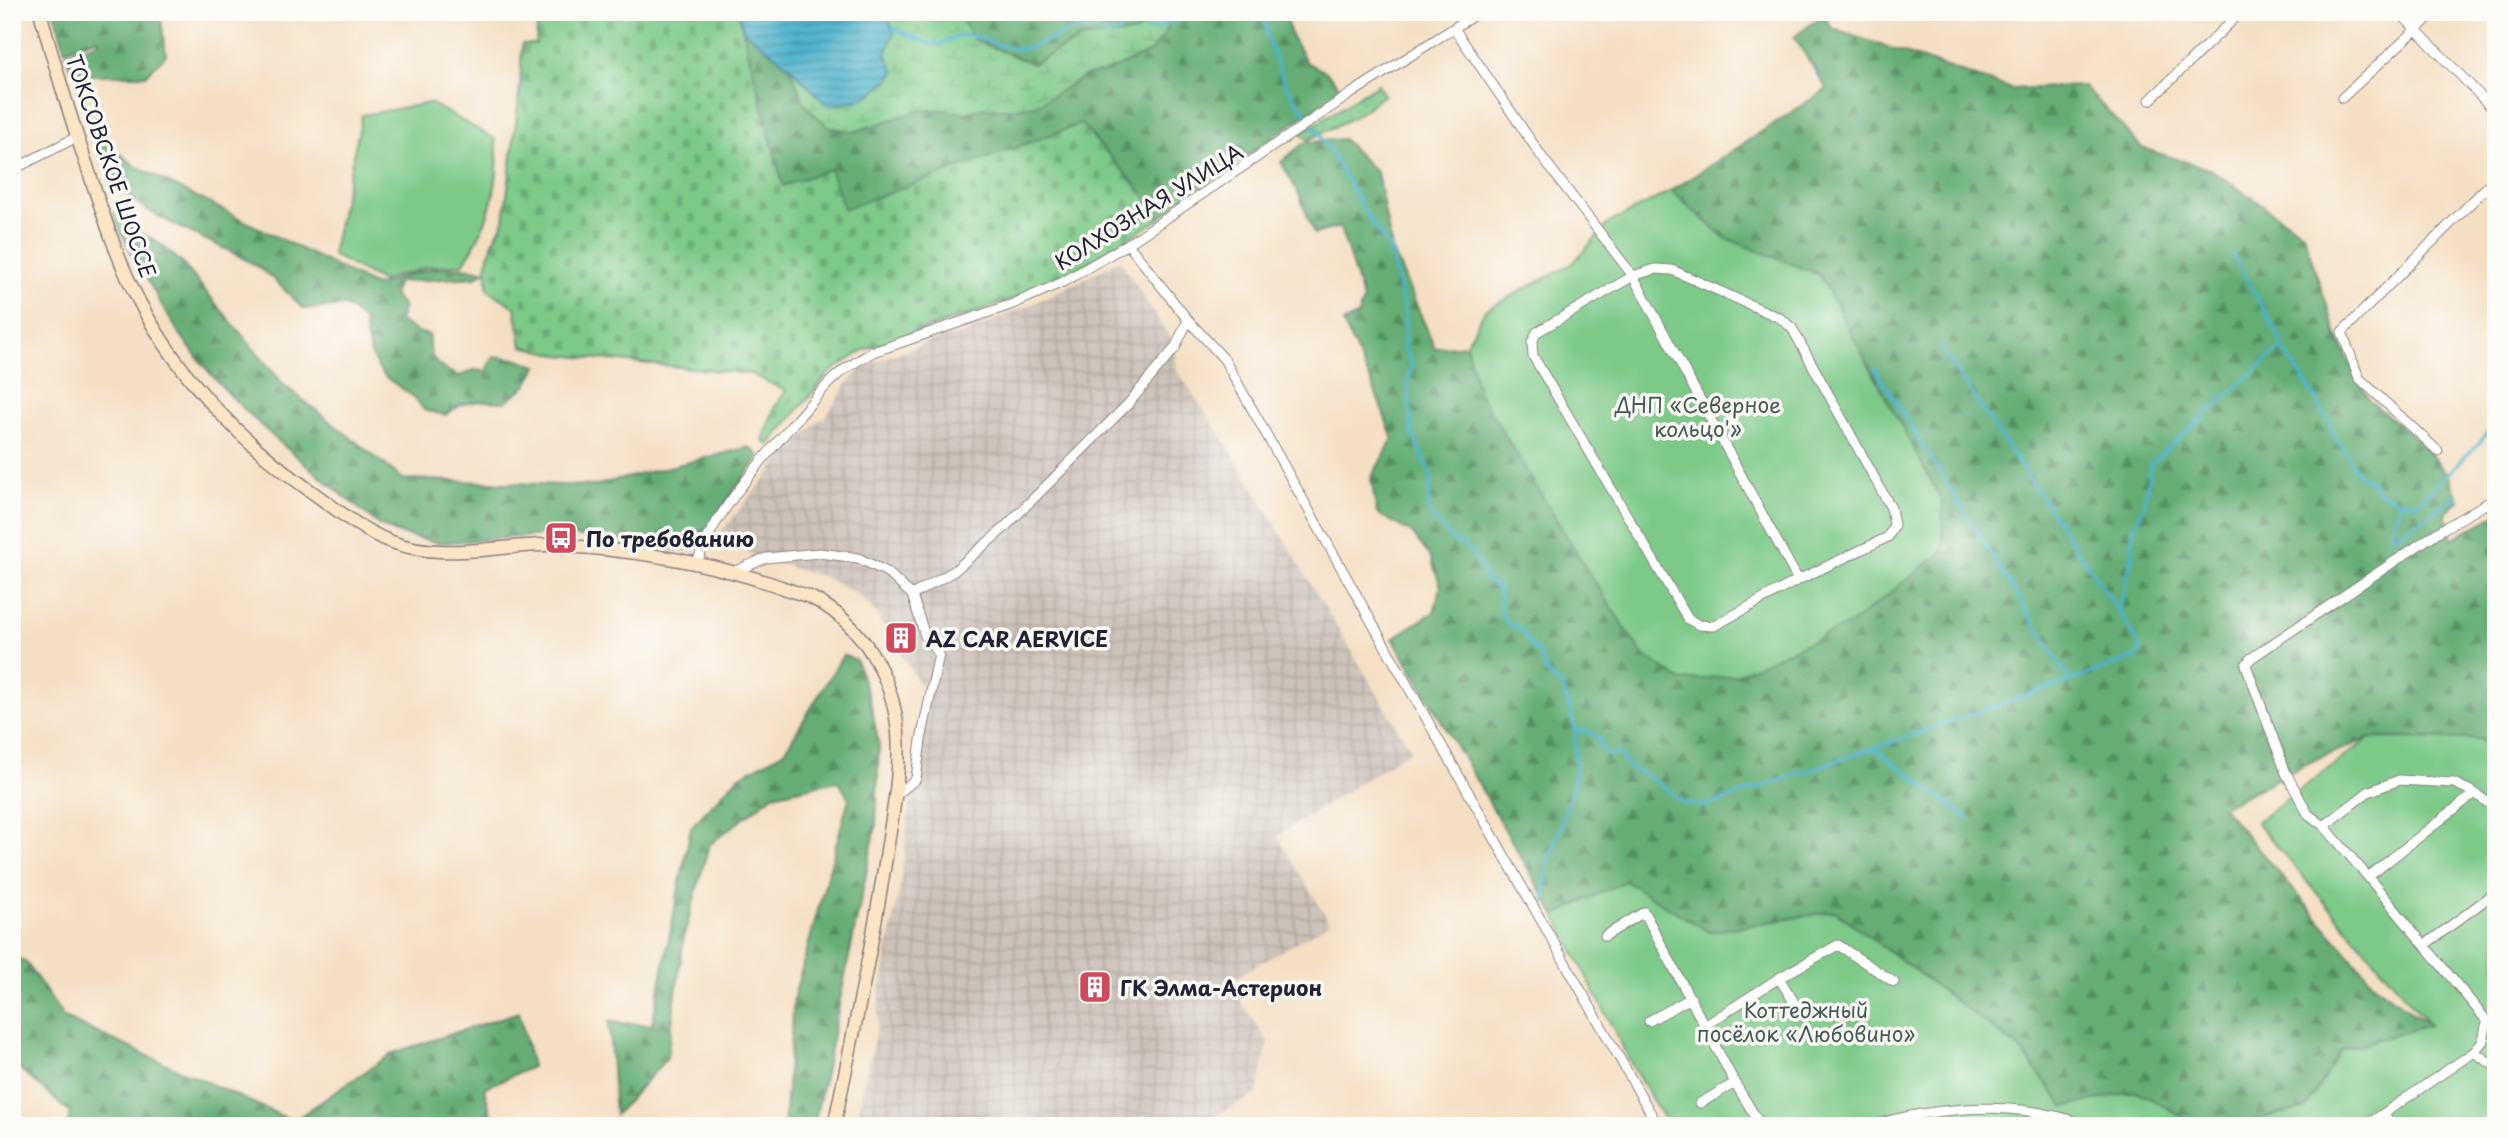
<svg xmlns="http://www.w3.org/2000/svg" width="2508" height="1138" viewBox="0 0 2508 1138" font-family="'Playpen Sans',sans-serif">
  <style>
    .industrial { fill: url(#industrial-grid) }
    .grass { fill: url(#grass-dots); stroke: #4f7662; stroke-width: 2 }
    .forest { fill: url(#forest-firs); stroke: #446858; stroke-width: 2 }
    .wetland { fill: url(#wetland-marsh); stroke: #4f7662; stroke-width: 2 }
    .cemetery { fill: url(#cemetery-stones); stroke: #4f7662; stroke-width: 2 }
    .garden { fill: #7cc988; stroke: #4f7662; stroke-width: 2 }
    .water { fill: url(#water-rules); stroke: #376a83; stroke-width: 2 }
    .lines { fill: none; stroke-linecap: round; stroke-linejoin: round }
    .stream { stroke: #4cb2cb; stroke-width: 3.5 }
    .street-casing { stroke: #8b807f; stroke-width: 11 }
    .secondary-casing { stroke: #8b807f; stroke-width: 15 }
    .street { stroke: #fff; stroke-width: 9 }
    .secondary { stroke: #fce5c4; stroke-width: 12 }
    .labels { text-anchor: middle; dominant-baseline: central; stroke-width: 7; stroke-linejoin: round; paint-order: stroke }
    .street-label { font-size: 21px; fill: #22223b; stroke: #fdfcf7 }
    .park-label { font-size: 21px; fill: #425c56; stroke: #fdfcf7 }
    .poi-label { font-size: 21px; font-weight: bold; fill: #22223b; stroke: #fdfcf7; text-anchor: start }
  </style>
  <defs>
    <pattern id="industrial-grid" width="8" height="8" patternUnits="userSpaceOnUse" patternTransform="scale(1.75)"><rect width="8" height="8" fill="#ccc2b9"/><path d="M0 4h8M4 0v8" fill="none" stroke="#afa6a0"/></pattern>
    <pattern id="grass-dots" width="8" height="8" patternUnits="userSpaceOnUse" patternTransform="scale(1.75)"><rect width="8" height="8" fill="#7cc988"/><path d="M2 2h.1M6 6h.1" fill="none" stroke="#6bac76" stroke-width="1.8" stroke-linecap="round"/></pattern>
    <pattern id="forest-firs" width="22" height="20" patternUnits="userSpaceOnUse" patternTransform="scale(1.75)"><rect width="22" height="20" fill="#65ad74"/><path d="M5 1l3.5 6h-7zM16 11l3.5 6h-7z" fill="#538c60"/></pattern>
    <pattern id="wetland-marsh" width="20" height="14" patternUnits="userSpaceOnUse" patternTransform="scale(1.75)"><rect width="20" height="14" fill="#7cc988"/><path d="M1 5h8M5 5V1M11 12h8M15 12V8" fill="none" stroke="#6bac76"/></pattern>
    <pattern id="cemetery-stones" width="16" height="16" patternUnits="userSpaceOnUse" patternTransform="scale(1.75)"><rect width="16" height="16" fill="#7cc988"/><path d="M2 7V4a2 2 0 0 1 4 0v3zM10 15v-3a2 2 0 0 1 4 0v3z" fill="#6bac76"/></pattern>
    <pattern id="water-rules" width="6" height="5" patternUnits="userSpaceOnUse" patternTransform="scale(1.75)"><rect width="6" height="5" fill="#4cb2cb"/><path d="M0 2.5h6" fill="none" stroke="#3f90a6"/></pattern>
  </defs>
  <rect width="100%" height="100%" fill="#fdfcf7"/>
  <filter id="ink" filterUnits="userSpaceOnUse"><feTurbulence type="fractalNoise" baseFrequency=".0143" numOctaves="2"/><feDisplacementMap in="SourceGraphic" scale="14" xChannelSelector="R" yChannelSelector="G"/><feConvolveMatrix kernelMatrix="1 2 1 2 8 2 1 2 1" color-interpolation-filters="sRGB"/></filter>
  <filter id="wash" filterUnits="userSpaceOnUse"><feTurbulence type="fractalNoise" baseFrequency=".00686" numOctaves="4" result="noise"/><feDisplacementMap in="SourceGraphic" scale="28" xChannelSelector="R" yChannelSelector="G"/><feGaussianBlur stdDeviation="1.57" result="paint"/><feColorMatrix in="noise" values="0 0 0 0 0 0 0 0 0 0 0 0 0 0 0 0 0 1.4 0 .05"/><feComposite in="paint" operator="in"/></filter>
  <g filter="url(#wash)">
    <rect width="100%" height="100%" fill="#f4dfc3"/>
    <!-- industrial -->
    <path class="industrial" d="M1120 260 1173 343 1178 372 1228 446 1411 750 1277 836 1330 923 1228 982 1268 1042 1257 1094 1196 1126H855L877 1026 880 991 903 868 922 688 875 612 860 596 824 577 792 568 715 540 785 454 821 419H824L847 384 863 366 943 337 960 335 1050 296Z"/>
    <!-- grass -->
    <path class="grass" d="M1378 84 1384 95 1354 117 1308 140 1301 133Z"/>
    <!-- forest -->
    <path class="forest" d="M54 12H160L166 55 146 75H77L71 71 66 54 99 42 98 38 65 50Z
      M738 12 744 31 1038 104 1087 75 1107 72 1166 33 1170 12H1283L1292 37 1307 63 1325 71 1343 90C1248 150 1163 224 1064 276 1001 310 930 325 864 350L843 363 561 284Z
      M956 12H1161L1138 32 1080 39 1033 64 975 40Z
      M1823 15 1833 29 2012 89 2084 86 2142 148 2211 170 2303 233 2337 336 2369 400 2419 441 2450 478 2459 501 2446 514 2452 539 2496 515V748L2479 739 2370 738 2314 760 2222 807 2377 987 2430 1025 2341 1050 2307 1108 2229 1126H2191L2180 1115 2136 1091 2064 1107 2020 1049 1835 911 1709 932 1625 882 1555 915 1393 638 1434 612 1441 587 1431 558 1412 533 1377 513 1371 478 1393 439 1374 388 1343 323 1358 315 1363 300 1340 227 1314 234 1300 196 1281 162 1304 143 1343 139 1377 173 1392 249 1435 348 1466 345 1479 393 1820 276 1725 238 1671 191 1827 89 1794 37Z
      M92 126 112 148 137 167 375 286C421 271 435 262 485 271L476 277 398 282 393 295 404 307 399 320 417 332 429 335C427 359 439 369 460 376L474 370 486 371 494 356 515 359 537 366 527 385 505 402 481 401 463 404 445 415 424 410C413 394 406 392 391 381 371 367 367 344 364 321L346 306 304 309C290 296 276 280 261 269 220 240 138 219 111 177L115 167 101 155Z
      M119 210 135 231 157 241 182 263 284 385 403 479 593 486 749 447 760 456 698 541 683 550 559 534 439 543 396 533 379 525C310 467 234 412 183 338 169 319 158 298 147 279 134 257 121 236 112 213Z
      M843 655 856 660 871 705 879 746 876 826 814 1126H784L794 997 849 798 838 781 773 795 709 845 684 936 667 1058 615 1115 609 1022 652 1025 691 827 738 777 785 751Z
      M12 958 25 961 64 1018 293 1121 393 1053 519 1012 532 1067 484 1088 493 1122 485 1126H67L70 1113 12 1062Z"/>
    <!-- wetland -->
    <path class="wetland" d="M738 12H956L975 40 1033 64 1080 39 1137 32 1161 12H1170L1166 33 1150 52 1106 72 1087 75 1038 104 1012 109H980L966 113 943 110H920L854 132 829 127 806 106 789 66 744 31Z"/>
    <!-- cemetery -->
    <path class="cemetery" d="M538 12H738L783 186 830 169 844 209 1081 124 1142 192 1160 219 1063 277 1008 301 864 350 829 373 769 445 763 441 774 408 786 391 751 374 559 355 522 346 515 307 488 290 486 266 493 242 504 221 520 88 522 44H536Z"/>
    <!-- garden -->
    <path class="garden" d="M430 103 495 139C504 179 486 231 463 264L427 267 381 281 332 255 362 115Z
      M1671 191 1725 238 1820 275 1943 503V551L1852 623 1736 675 1682 681 1642 654 1589 573 1479 393 1466 345 1485 310 1572 264 1609 223Z
      M2370 738 2479 739 2496 752V1126H2229L2306 1108 2341 1050 2430 1025 2256 822Z
      M1625 881 1709 932 1835 911 2020 1049 2064 1107 2136 1091 2180 1115 2191 1126H1668L1634 1069 1555 915Z"/>
    <!-- water -->
    <path class="water" d="M738 12H898L889 19 894 33 886 54 895 73C873 96 859 104 827 105L789 66 744 31Z"/>
    <g class="lines">
      <!-- stream -->
      <path class="stream" d="M1259 12 1266 25 1267 37 1284 82 1327 146 1373 225 1389 246 1405 312 1404 347 1411 363 1408 385 1412 433 1431 475 1428 509 1432 518 1444 528 1452 541 1463 543 1477 559 1487 581 1498 588 1501 614 1508 624C1529 630 1525 644 1540 654 1541 668 1551 679 1563 686 1565 702 1573 715 1575 730L1590 732 1599 738V746L1608 755 1619 754 1630 768 1650 777 1684 803 1706 806 2135 658 2140 651 2138 642 2119 612 1941 348
        M894 29C908 32 922 44 934 44 945 45 955 35 966 35 984 36 1000 49 1019 49 1048 47 1078 14 1106 35 1115 34 1120 33 1125 26L1141 25 1147 29 1156 30C1169 18 1176 28 1191 13L1209 14 1213 12
        M2282 347 2306 383 2333 429 2334 438 2342 446 2357 473 2372 482 2378 491 2397 501 2417 504 2479 443 2496 422
        M1875 369 2070 680
        M2401 501 2392 529V535L2396 536 2458 496
        M2119 612 2133 552 2131 544 2134 527 2143 509 2151 463 2282 347 2280 338 2233 255
        M1874 748 1968 818
        M1544 905 1547 866 1571 794 1576 767 1575 730"/>
    </g>
  </g>
  <g filter="url(#ink)">
    <g class="lines">
      <defs>
        <path id="street" d="M2399 12 2496 112
          M1454 28 1542 157 1633 276 1798 580
          M2342 98 2435 12
          M2150 100 2241 12
          M12 170 77 137
          M1128 244 1188 320 1224 359 1384 644 1658 1126
          M1655 269 1672 270 1780 318 1792 328 1891 508 1894 525 1888 537 1798 580 1714 626 1699 625 1688 619 1533 356 1532 342 1537 332 1633 276Z
          M2438 451 2359 378 2342 332 2496 178
          M697 564C710 517 765 457 797 419 809 406 820 391 833 379 844 368 859 360 873 352L1013 304 1063 282 1128 244 1352 93 1479 12
          M733 572 766 558 819 553 858 558 887 572 912 595 925 636 939 654 921 740 916 779 896 795
          M912 595 954 571 1002 530 1128 404 1175 348 1188 320
          M2324 826 2368 792 2399 780 2454 783 2475 793 2496 809
          M2368 877 2475 793
          M1605 936 1644 912 1735 1083 1761 1126
          M2426 944 2496 892
          M1779 978 1802 1015
          M1649 1021 1691 998
          M1706 1025 1779 978 1838 945 1894 982
          M2474 1052 2496 1067
          M1700 1103 1735 1083
          M2383 1114 2392 1126
          M1873 1126C1888 1120 1904 1117 1921 1114 1979 1105 2032 1105 2088 1126
          M2357 1126 2374 1120 2474 1052 2483 1041 2487 1021 2368 877 2324 826 2308 814 2286 773 2246 665 2250 659 2441 530 2496 498"/>
        <path id="secondary" d="M40 12C56 71 74 129 94 187 107 226 120 266 140 303 180 378 242 443 312 492 336 509 361 530 389 541 440 561 492 546 545 545 567 545 589 548 611 550 669 556 726 568 781 587 791 591 803 594 812 598 863 624 893 677 898 733 901 775 892 816 886 857 872 947 853 1036 834 1126"/>
      </defs>
      <!-- street casing -->
      <use href="#street" class="street-casing"/>
      <!-- secondary casing -->
      <use href="#secondary" class="secondary-casing"/>
      <!-- street -->
      <use href="#street" class="street"/>
      <!-- secondary -->
      <use href="#secondary" class="secondary"/>
    </g>
  </g>
  <!-- icons -->
  <defs>
    <symbol id="bus-square" viewBox="-11 -11 22 22"><rect x="-9" y="-9" width="18" height="18" rx="4" fill="#d1495b" stroke="#fdfcf7"/><path d="M-5-6H5V4H4V6H2V4H-2V6H-4V4H-5ZM-3.5-4V0h7V-4ZM-3.5 1.2v1.5H-2V1.2ZM2 1.2v1.5H3.5V1.2Z" fill="#fff"/></symbol>
    <symbol id="building-square" viewBox="-11 -11 22 22"><rect x="-9" y="-9" width="18" height="18" rx="4" fill="#d1495b" stroke="#fdfcf7"/><path d="M-4-6H4V6H1V3H-1V6H-4ZM-2.5-4.3h1.7v1.8h-1.7ZM.8-4.3h1.7v1.8H.8ZM-2.5-1h1.7V.8h-1.7ZM.8-1h1.7V.8H.8Z" fill="#fff"/></symbol>
  </defs>
  <g fill-rule="evenodd">
    <use href="#bus-square" x="542" y="519" width="38" height="38"/>
    <use href="#building-square" x="882" y="619" width="38" height="38"/>
    <use href="#building-square" x="1076" y="968" width="38" height="38"/>
  </g>
  <g class="labels">
    <!-- street labels -->
    <g class="street-label">
      <text transform="translate(112 166) rotate(71)">ТОКСОВСКОЕ ШОССЕ</text>
      <text transform="translate(1148 206) rotate(-32)">КОЛХОЗНАЯ УЛИЦА</text>
    </g>
    <!-- park labels -->
    <g class="park-label">
      <text x="1698" y="404">ДНП «Северное<tspan x="1698" dy="24">кольцо'»</tspan></text>
      <text x="1806" y="1009">Коттеджный<tspan x="1806" dy="24">посёлок «Любовино»</tspan></text>
    </g>
    <!-- poi labels -->
    <g class="poi-label">
      <text x="586" y="538">По требованию</text>
      <text x="926" y="638">AZ CAR AERVICE</text>
      <text x="1120" y="987">ГК Элма-Астерион</text>
    </g>
  </g>
  <!-- margin -->
  <rect width="2508" height="1138" fill="none" stroke="#fdfcf7" stroke-width="42"/>
</svg>
